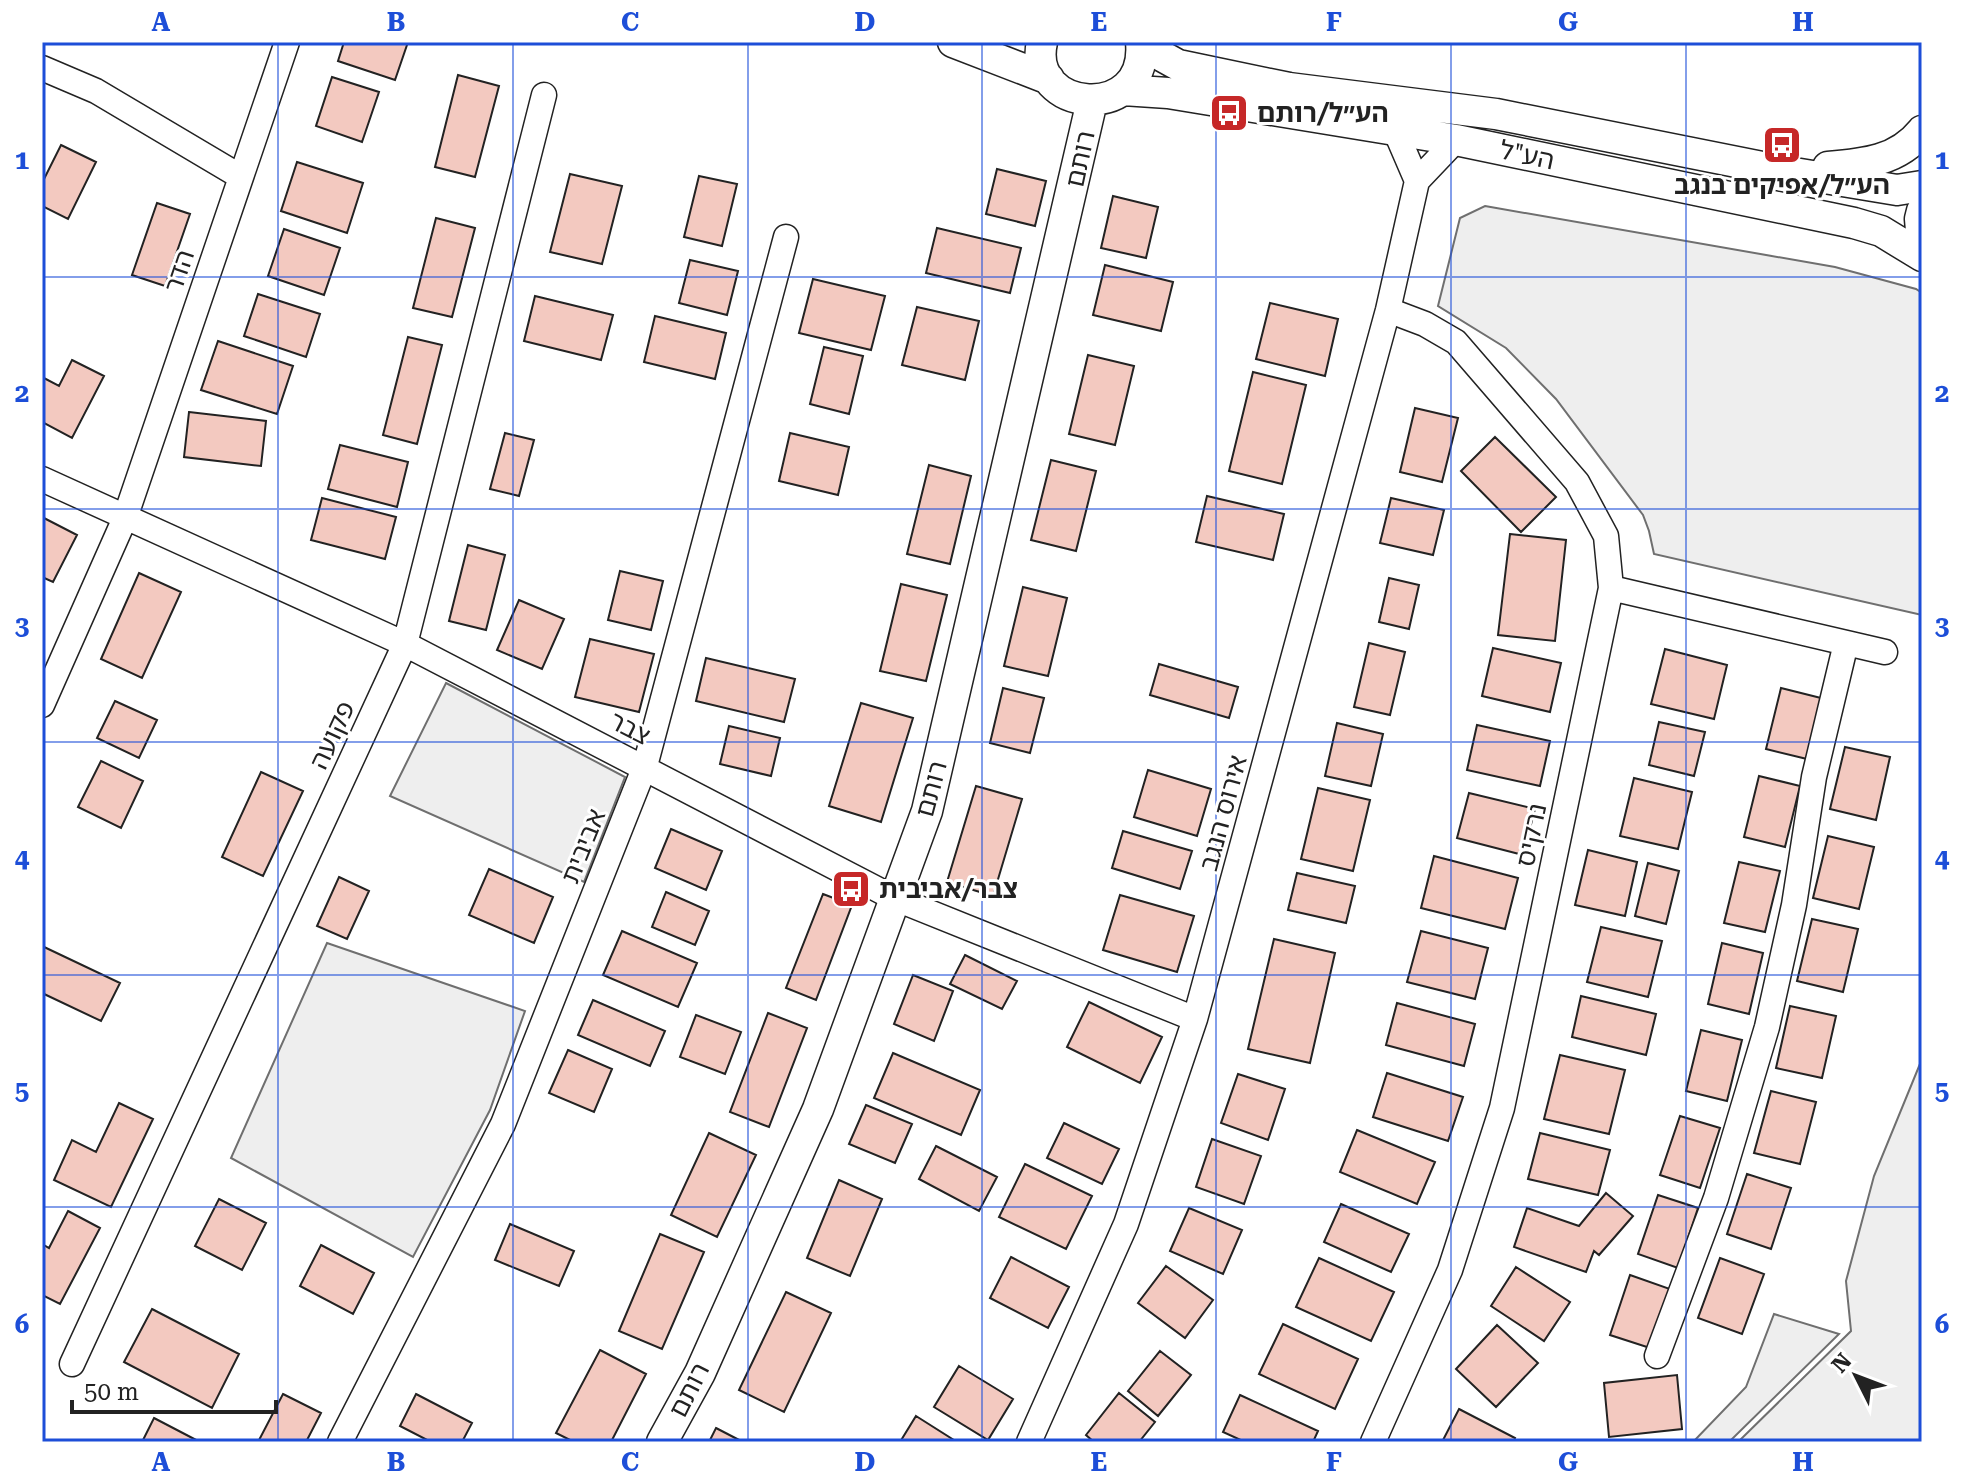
<svg xmlns="http://www.w3.org/2000/svg" width="1964" height="1484" viewBox="0 0 1964 1484" font-family="'Roboto Serif','Noto Sans Hebrew',serif">
  <style>
    .green { fill: #eee; stroke: #6f6f6f; stroke-width: 2 }
    .building { fill: #f3c9c0; stroke: #222; stroke-width: 2 }
    .lines { fill: none; stroke-linecap: round; stroke-linejoin: round }
    .minor-casing { stroke: #222; stroke-width: 27 }
    .tertiary-casing { stroke: #222; stroke-width: 33 }
    .minor { stroke: #fff; stroke-width: 24 }
    .tertiary { stroke: #fff; stroke-width: 30 }
    .grid { fill: none; stroke: #1d4ed8; stroke-width: 2; stroke-opacity: 0.55 }
    .labels { text-anchor: middle; dominant-baseline: central; stroke-width: 6; stroke-linejoin: round; paint-order: stroke }
    .poi-label { font-size: 26px; font-weight: bold; fill: #222; stroke: #fff; text-anchor: start }
    .street-label { font-size: 26px; fill: #222; stroke: #fff }
    .neatline { fill: none; stroke: #1d4ed8; stroke-width: 3 }
    .grid-label { font-size: 26px; text-anchor: middle; font-weight: bold; fill: #1d4ed8 }
  </style>
  <rect width="100%" height="100%" fill="#fff"/>
  <!-- green -->
  <path class="green" d="M1485 206 1835 267 1916 289 1922 293V615L1654 554 1649 531 1643 515 1556 399 1506 348 1438 306 1460 218Z
    M446 683 625 777 584 882 390 796Z
    M327 943 525 1011 490 1110 413 1257 231 1158Z
    M1922 1059V1442H1738L1851 1331 1846 1281 1874 1176Z
    M1774 1314 1839 1334 1729 1442H1693L1746 1387Z"/>
  <!-- building -->
  <path class="building" d="M344 42H408L395 80 338 61Z
    M458 75 499 86 475 177 435 167Z
    M332 77 379 92 362 142 316 126Z
    M61 145 96 162 68 219 42 206V183Z
    M297 162 363 183 347 233 281 211Z
    M997 169 1046 181 1035 226 986 214Z
    M570 174 622 186 602 264 550 252Z
    M699 176 737 184 722 246 684 237Z
    M1113 196 1158 207 1146 258 1101 248Z
    M157 203 190 214 165 286 132 275Z
    M436 218 475 228 452 317 413 308Z
    M937 228 1021 248 1010 293 926 273Z
    M284 229 340 248 324 295 268 276Z
    M690 260 738 271 727 315 679 303Z
    M1105 265 1173 282 1161 331 1093 315Z
    M813 279 885 296 871 350 799 333Z
    M258 294 320 314 306 357 244 336Z
    M535 296 613 315 601 360 524 341Z
    M1270 303 1338 319 1325 376 1256 359Z
    M917 307 979 321 965 380 902 365Z
    M655 316 726 333 715 379 644 362Z
    M408 337 442 345 417 444 383 435Z
    M218 341 293 366 277 414 201 390Z
    M824 347 863 356 849 414 810 404Z
    M1088 355 1134 366 1115 445 1069 434Z
    M72 360 104 376 72 438 42 422V377L59 386Z
    M1253 372 1306 385 1282 484 1229 471Z
    M1415 408 1458 418 1442 482 1400 472Z
    M189 412 266 421 261 466 184 457Z
    M505 433 534 440 519 496 490 489Z
    M790 433 849 447 838 495 779 481Z
    M1495 437 1556 497 1521 532 1461 471Z
    M340 445 408 462 397 507 328 489Z
    M1051 460 1096 471 1076 551 1031 540Z
    M929 465 971 476 950 564 907 554Z
    M1207 496 1284 514 1273 560 1196 542Z
    M322 498 396 517 385 559 311 540Z
    M1391 498 1444 510 1433 555 1380 543Z
    M42 517 77 535 53 582 42 577Z
    M1510 534 1566 540 1555 641 1498 635Z
    M468 545 505 555 486 630 449 621Z
    M620 571 663 581 651 630 608 620Z
    M139 573 181 592 142 678 101 659Z
    M1389 578 1419 585 1409 629 1379 622Z
    M901 584 947 595 926 681 880 671Z
    M1023 587 1067 598 1048 676 1004 666Z
    M519 600 564 619 542 669 497 650Z
    M590 639 654 654 639 712 575 697Z
    M1369 643 1405 652 1390 715 1354 707Z
    M1493 648 1561 663 1550 712 1482 696Z
    M1665 649 1727 665 1714 719 1651 704Z
    M706 658 795 679 784 722 696 701Z
    M1159 664 1238 687 1229 718 1150 695Z
    M1003 688 1044 698 1030 753 990 743Z
    M1781 688 1821 698 1807 759 1766 749Z
    M115 701 157 720 139 758 97 738Z
    M861 703 913 718 881 822 829 806Z
    M1659 722 1705 732 1694 776 1649 765Z
    M1337 723 1383 734 1371 786 1325 776Z
    M1477 725 1550 741 1540 786 1467 770Z
    M729 726 780 738 771 776 720 764Z
    M1845 747 1890 757 1876 820 1830 809Z
    M101 761 143 781 121 828 78 807Z
    M1148 770 1211 789 1197 836 1134 817Z
    M261 772 303 791 263 876 222 857Z
    M1759 776 1800 786 1785 847 1744 837Z
    M1634 778 1692 792 1678 849 1620 836Z
    M976 786 1022 799 993 896 947 882Z
    M1318 788 1370 800 1353 871 1301 859Z
    M1469 793 1535 809 1523 855 1457 838Z
    M671 829 722 851 706 890 655 868Z
    M1123 831 1192 851 1180 889 1112 868Z
    M1828 836 1874 847 1859 909 1813 898Z
    M1588 850 1637 862 1625 916 1575 905Z
    M1434 856 1518 878 1505 929 1421 908Z
    M1739 862 1780 871 1765 932 1724 923Z
    M1648 863 1679 871 1666 924 1635 916Z
    M489 869 553 897 534 943 469 915Z
    M1297 873 1355 886 1346 923 1288 910Z
    M339 877 369 891 347 939 317 926Z
    M666 892 709 911 695 945 652 927Z
    M823 894 852 905 816 1000 786 988Z
    M1120 895 1194 916 1177 972 1103 950Z
    M1812 919 1858 929 1843 992 1797 981Z
    M1601 927 1662 941 1648 997 1587 982Z
    M622 931 697 963 678 1007 603 975Z
    M1421 931 1488 948 1475 999 1407 982Z
    M1274 939 1335 953 1310 1063 1248 1049Z
    M1722 943 1763 953 1749 1014 1708 1004Z
    M42 946 120 983 101 1021 42 993Z
    M965 955 1017 981 1002 1009 950 984Z
    M913 975 953 991 934 1041 894 1024Z
    M1581 996 1656 1014 1646 1055 1572 1037Z
    M593 1000 665 1031 650 1066 578 1035Z
    M1089 1002 1162 1037 1140 1083 1067 1047Z
    M1397 1003 1475 1024 1464 1066 1386 1045Z
    M1790 1006 1836 1016 1822 1078 1776 1068Z
    M768 1013 807 1028 769 1127 730 1112Z
    M696 1015 741 1032 725 1074 680 1057Z
    M1701 1030 1742 1040 1727 1101 1686 1091Z
    M568 1050 612 1069 594 1112 549 1093Z
    M893 1053 980 1090 961 1135 874 1098Z
    M1560 1055 1625 1070 1609 1134 1544 1119Z
    M1387 1073 1463 1097 1448 1141 1373 1117Z
    M1238 1074 1285 1089 1268 1140 1221 1123Z
    M1771 1091 1816 1102 1800 1164 1754 1153Z
    M119 1103 153 1119 111 1207 54 1180 72 1140 96 1152Z
    M866 1105 912 1124 895 1163 849 1144Z
    M1680 1116 1720 1128 1700 1188 1660 1175Z
    M1064 1123 1119 1149 1102 1184 1047 1158Z
    M1357 1130 1435 1162 1417 1204 1340 1172Z
    M709 1133 756 1155 717 1237 671 1215Z
    M1540 1133 1610 1150 1598 1195 1528 1179Z
    M1212 1139 1261 1156 1244 1204 1196 1187Z
    M936 1146 997 1177 979 1211 919 1179Z
    M1025 1164 1092 1196 1066 1249 999 1217Z
    M1747 1174 1791 1188 1771 1249 1727 1234Z
    M839 1180 882 1199 850 1276 807 1258Z
    M1606 1193 1633 1216 1599 1255 1594 1251 1586 1272 1514 1247 1527 1208 1579 1226Z
    M1658 1195 1698 1208 1678 1268 1638 1254Z
    M219 1199 266 1223 242 1270 195 1246Z
    M1341 1204 1409 1234 1391 1272 1324 1242Z
    M1189 1208 1242 1230 1223 1274 1170 1251Z
    M68 1211 100 1228 60 1304 42 1295V1244L49 1248Z
    M510 1224 574 1251 559 1286 495 1260Z
    M660 1234 704 1252 662 1349 619 1331Z
    M321 1245 374 1273 353 1314 300 1286Z
    M1011 1257 1069 1287 1048 1328 990 1298Z
    M1319 1258 1394 1292 1371 1341 1296 1307Z
    M1720 1258 1764 1274 1742 1334 1698 1318Z
    M1166 1266 1213 1300 1185 1338 1138 1303Z
    M1516 1267 1570 1302 1544 1341 1491 1306Z
    M1630 1275 1670 1289 1650 1348 1610 1335Z
    M786 1292 831 1313 784 1412 739 1390Z
    M152 1309 239 1354 212 1408 124 1362Z
    M1283 1324 1358 1359 1335 1409 1259 1374Z
    M1497 1325 1538 1363 1496 1407 1456 1369Z
    M600 1350 646 1374 611 1442H574L556 1433Z
    M1160 1351 1191 1375 1158 1416 1128 1391Z
    M959 1366 1013 1399 988 1440 934 1407Z
    M1677 1375 1682 1429 1609 1437 1604 1383Z
    M1119 1393 1155 1422 1139 1442H1094L1086 1435Z
    M283 1394 321 1413 306 1442H258Z
    M416 1394 472 1423 462 1442H431L400 1426Z
    M1240 1395 1318 1431 1313 1442H1245L1223 1432Z
    M1459 1409 1515 1438 1513 1442H1442Z
    M916 1416 957 1442H900Z
    M154 1418 200 1442H142Z
    M716 1428 743 1442H709Z"/>
  <g class="lines">
    <defs>
      <path id="minor" d="M42 68 96 91 241 177
        M1395 130 1417 181
        M42 479 405 644 894 898 1195 1019
        M1611 588 1885 652
        M42 705 125 518 287 42
        M1657 1356 1716 1198 1767 1027 1794 905 1814 777 1846 643
        M72 1364 405 644 544 95
        M340 1442 503 1124 645 766 786 237
        M1029 1442 1126 1224 1195 1019 1388 310 1417 181 1456 140
        M1373 1442 1450 1270 1502 1108 1611 588 1606 536 1577 482 1456 342 1425 324 1388 310"/>
      <path id="tertiary" d="M953 42 1049 79
        M1042 42C1026 113 1149 124 1141 42
        M1142 45 1178 65 1289 88 1496 114 1782 171 1897 190 1922 186
        M1123 90 1168 93 1456 140 1854 223 1881 231 1922 256
        M1828 167C1864 164 1898 161 1922 131
        M1922 211 1920 219 1922 242
        M662 1442 700 1373 818 1109 927 811 1092 101"/>
    </defs>
    <!-- minor casing -->
    <use href="#minor" class="minor-casing"/>
    <!-- tertiary casing -->
    <use href="#tertiary" class="tertiary-casing"/>
    <!-- minor -->
    <use href="#minor" class="minor"/>
    <!-- tertiary -->
    <use href="#tertiary" class="tertiary"/>
  </g>
  <!-- grid -->
  <path class="grid" d="M278 42V1442M513 42V1442M748 42V1442M982 42V1442M1216 42V1442M1451 42V1442M1686 42V1442M42 277H1922M42 509H1922M42 742H1922M42 975H1922M42 1207H1922"/>
  <!-- icons -->
  <defs>
    <symbol id="bus-square" viewBox="-11 -11 22 22"><rect x="-9" y="-9" width="18" height="18" rx="4" fill="#c62828" stroke="#fff"/><path d="M-5-6H5V4H4V6H2V4H-2V6H-4V4H-5ZM-3.5-4V0h7V-4ZM-3.5 1.2v1.5H-2V1.2ZM2 1.2v1.5H3.5V1.2Z" fill="#fff"/></symbol>
  </defs>
  <g fill-rule="evenodd">
    <use href="#bus-square" x="1207" y="91" width="44" height="44"/>
    <use href="#bus-square" x="1760" y="123" width="44" height="44"/>
    <use href="#bus-square" x="829" y="867" width="44" height="44"/>
  </g>
  <g class="labels">
    <!-- poi labels -->
    <g class="poi-label">
      <text x="1257" y="113">הע״ל/רותם</text>
      <text x="1782" y="185" text-anchor="middle">הע״ל/אפיקים בנגב</text>
      <text x="879" y="889">צבר/אביבית</text>
    </g>
    <!-- street labels -->
    <g class="street-label">
      <text transform="translate(1527 155) rotate(12)">הע"ל</text>
      <text transform="translate(1080 159) rotate(-78)">רותם</text>
      <text transform="translate(179 271) rotate(-71)">הדר</text>
      <text transform="translate(630 728) rotate(27)">צבר</text>
      <text transform="translate(332 735) rotate(-65)">פקועה</text>
      <text transform="translate(931 789) rotate(-75)">רותם</text>
      <text transform="translate(1223 813) rotate(-75)">אירוס הנגב</text>
      <text transform="translate(1531 835) rotate(-78)">נרקיס</text>
      <text transform="translate(583 846) rotate(-68)">אביבית</text>
      <text transform="translate(689 1390) rotate(-63)">רותם</text>
    </g>
  </g>
  <!-- border -->
  <rect width="1964" height="1484" fill="none" stroke="#ffffff" stroke-width="88"/>
  <!-- north arrow -->
  <g transform="translate(1856 1376) rotate(312)" stroke="#ffffff" stroke-width="6" paint-order="stroke">
  <path d="M0-6L14 30L0 20L-14 30Z" fill="#222222"/>
  <text y="-12" font-size="22" font-weight="bold" text-anchor="middle" fill="#222222">N</text>
  </g>
  <!-- scale -->
  <path d="M72 1400v12h204v-12" fill="none" stroke="#222222" stroke-width="4"/>
  <text x="84" y="1400" font-size="24" fill="#222222" stroke="#ffffff" stroke-width="6" paint-order="stroke">50 m</text>
  <rect x="44" y="44" width="1876" height="1396" class="neatline"/>
  <g class="grid-label">
    <text x="161" y="31">A</text>
    <text x="396" y="31">B</text>
    <text x="630" y="31">C</text>
    <text x="865" y="31">D</text>
    <text x="1099" y="31">E</text>
    <text x="1334" y="31">F</text>
    <text x="1568" y="31">G</text>
    <text x="1803" y="31">H</text>
    <text x="22" y="169">1</text>
    <text x="1942" y="169">1</text>
    <text x="22" y="402">2</text>
    <text x="1942" y="402">2</text>
    <text x="22" y="635">3</text>
    <text x="1942" y="635">3</text>
    <text x="22" y="867">4</text>
    <text x="1942" y="867">4</text>
    <text x="22" y="1100">5</text>
    <text x="1942" y="1100">5</text>
    <text x="22" y="1333">6</text>
    <text x="1942" y="1333">6</text>
    <text x="161" y="1471">A</text>
    <text x="396" y="1471">B</text>
    <text x="630" y="1471">C</text>
    <text x="865" y="1471">D</text>
    <text x="1099" y="1471">E</text>
    <text x="1334" y="1471">F</text>
    <text x="1568" y="1471">G</text>
    <text x="1803" y="1471">H</text>
  </g>
</svg>
